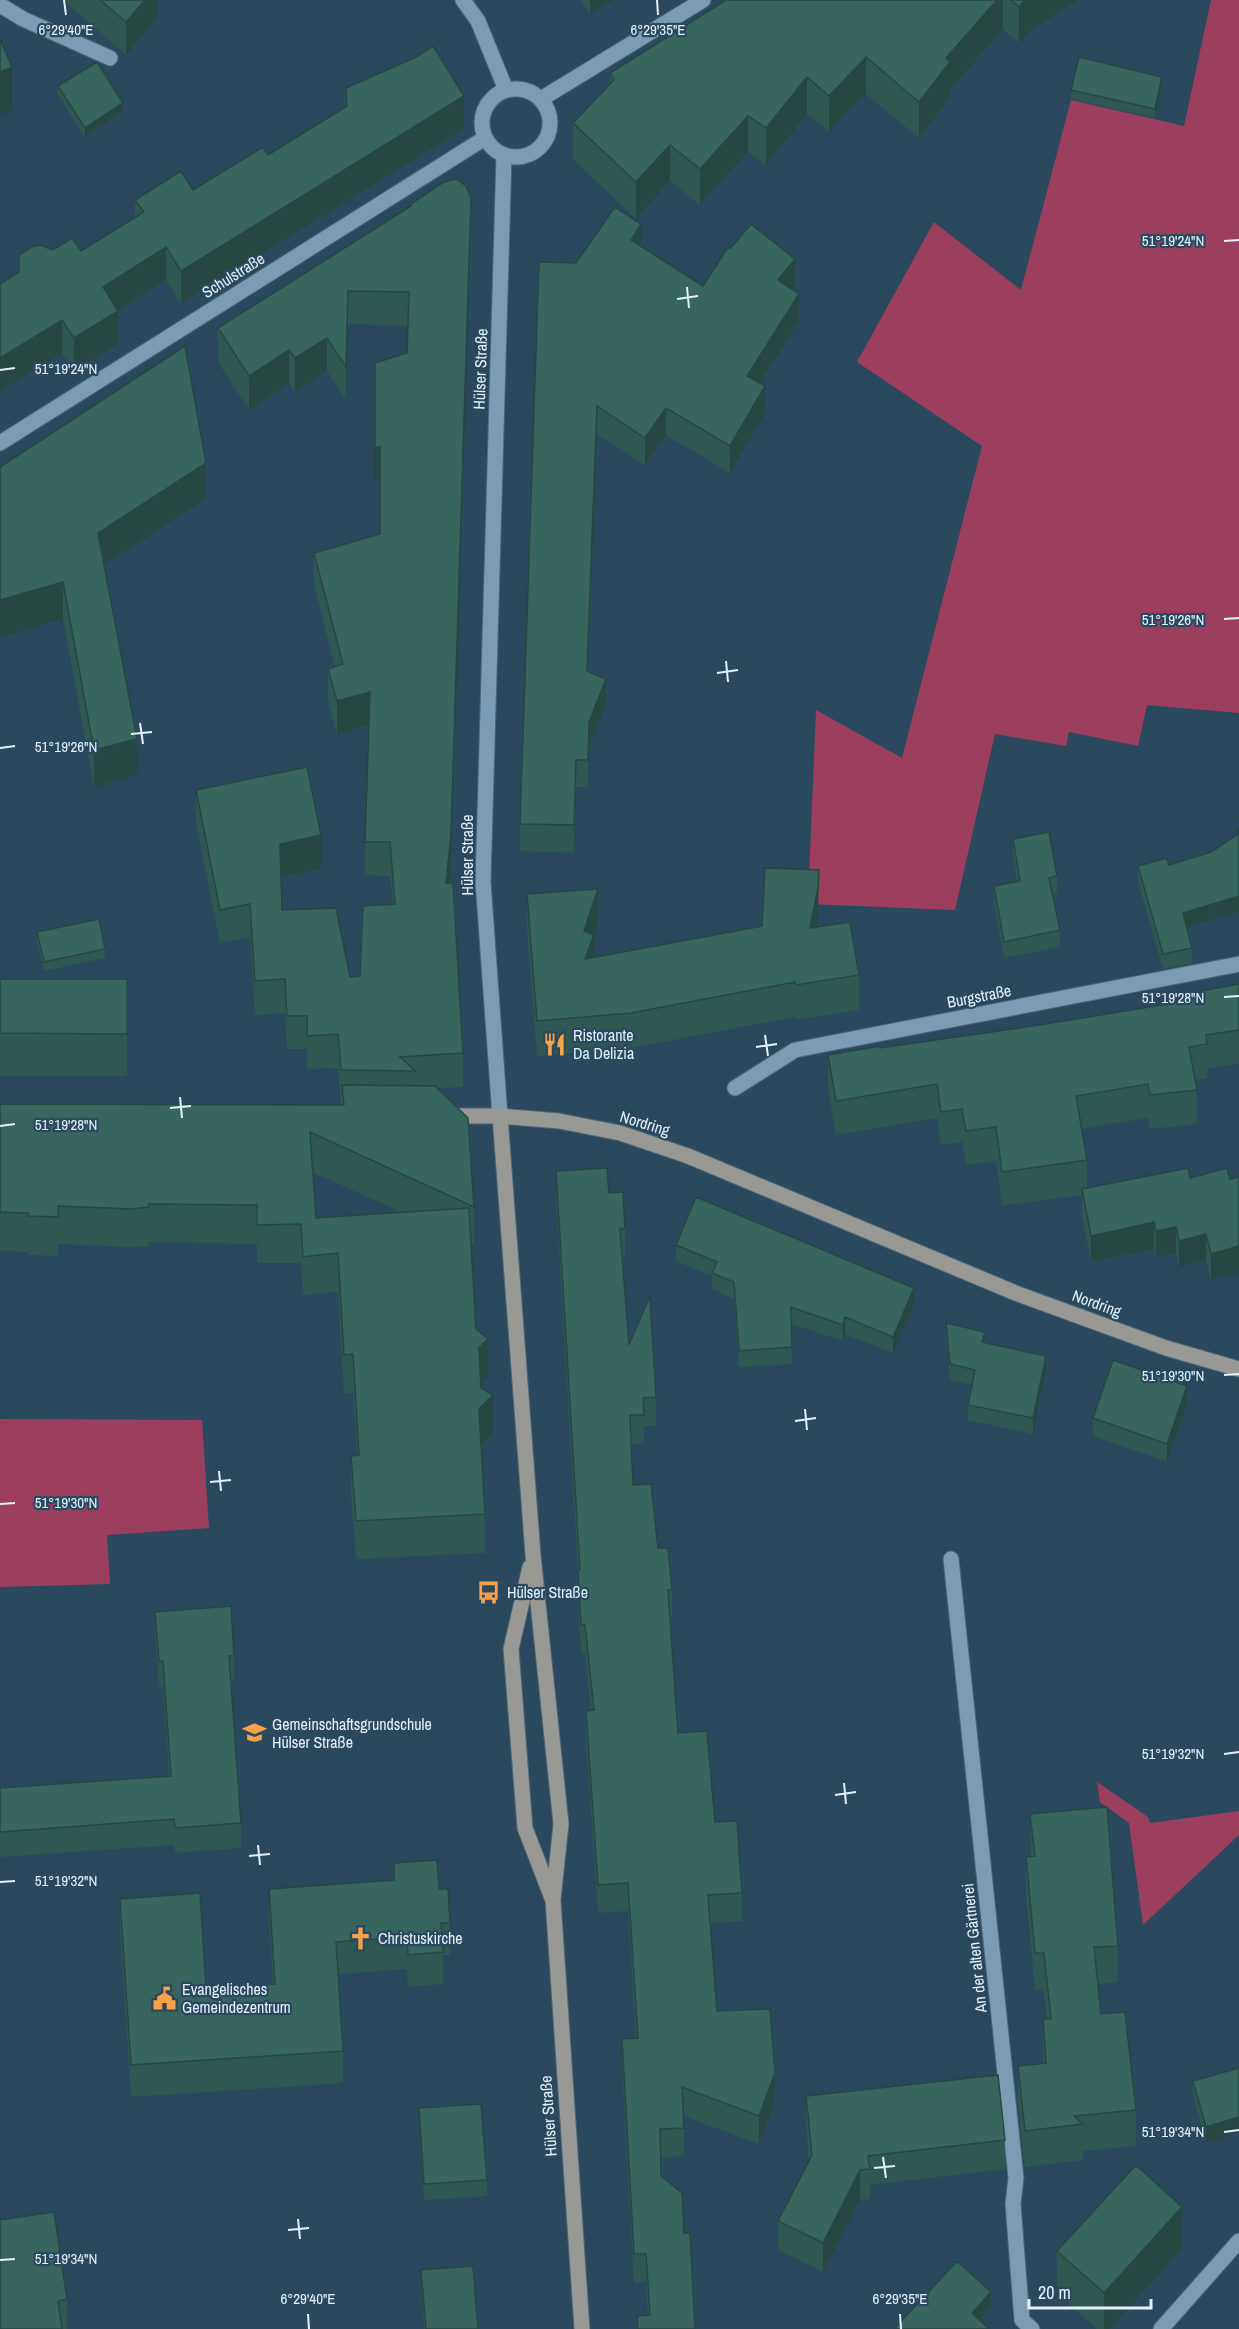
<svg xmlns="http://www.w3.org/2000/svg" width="1239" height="2329" viewBox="0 0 1239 2329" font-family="'Archivo Narrow',sans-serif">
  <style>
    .green { fill: #9c3f5e }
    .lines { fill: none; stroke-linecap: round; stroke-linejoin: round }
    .street-casing { stroke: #4b6577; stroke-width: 17 }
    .secondary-casing { stroke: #4b6577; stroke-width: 17 }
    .street { stroke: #7c9cb6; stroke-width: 15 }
    .secondary { stroke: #989894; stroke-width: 15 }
    .wall { fill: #305852; fill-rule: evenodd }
    .shaded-wall { fill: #274742 }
    .building { fill: #38665f; stroke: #274742; stroke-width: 1.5 }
    .ticks { fill: none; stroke: #e3f1fd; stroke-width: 2 }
    .labels { text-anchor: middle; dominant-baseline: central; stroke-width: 4.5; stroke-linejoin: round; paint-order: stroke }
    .street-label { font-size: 16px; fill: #e3f1fd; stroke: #2a495f }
    .poi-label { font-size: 16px; fill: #e3f1fd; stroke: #2a495f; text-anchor: start }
    .ticks-label { font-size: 15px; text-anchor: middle; fill: #e3f1fd; stroke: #2a495f; stroke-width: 4.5; stroke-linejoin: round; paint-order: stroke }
  </style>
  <rect width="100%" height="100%" fill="#2a495f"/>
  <!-- green -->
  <path class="green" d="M1211 0H1239V713L1147 705 1138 746 1069 732 1066 746 995 734 955 910 808 904 816 710 902 758 982 446 857 362 934 222 1021 290 1071 100 1184 126Z
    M0 1419 202 1420 209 1528 107 1535 110 1584 0 1587Z
    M1097 1782 1148 1817 1150 1823 1239 1811V1835L1143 1925 1129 1823 1100 1802Z"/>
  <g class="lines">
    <defs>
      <path id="street" d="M463 0 478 21 506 90
        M0 5 23 19 110 58
        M482 123a34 34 0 1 1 68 0a34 34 0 1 1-68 0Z
        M541 99 703 0
        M0 443 485 138
        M735 1088 795 1050 1239 964
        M500 1116 483 882 504 155
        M951 1559 1016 2178 1013 2204 1022 2320 1032 2329
        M1161 2329 1239 2241"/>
      <path id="secondary" d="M447 1116H500L559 1121 620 1133 688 1156 1018 1294 1166 1348 1239 1369
        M500 1116 533 1555 561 1824 553 1900 582 2329
        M530 1567 511 1649 525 1828 552 1898"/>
    </defs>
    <!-- street casing -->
    <use href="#street" class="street-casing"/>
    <!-- secondary casing -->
    <use href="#secondary" class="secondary-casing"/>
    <!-- street -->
    <use href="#street" class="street"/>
    <!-- secondary -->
    <use href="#secondary" class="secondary"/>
  </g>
  <!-- wall -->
  <path class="wall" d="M63 0H158V18L126 55Z
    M581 0H614L590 14Z
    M726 0H1079L1028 32 1019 43 1003 29 950 90V98L919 138 866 94 829 132 807 114 766 165 748 152 700 205 670 181 636 219 573 159V123L610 85V73Z
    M58 86 123 112 85 137 58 95Z
    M1162 86 1155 118 1071 99V90Z
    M346 88 464 129 181 304 166 280 118 311V344L74 371 62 353 53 250 81 251 135 217V200L193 190 268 155 346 107Z
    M471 231 451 867 450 883 463 1053V1087L437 1088 474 1207V1245L471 1244 476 1329 488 1378 481 1385 493 1434 481 1446 485 1514V1553L356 1559 351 1494V1456L357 1455 353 1393 344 1394 338 1292 303 1295 301 1263H257V1244L149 1242V1246L132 1247 58 1244V1256L28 1255V1252L0 1251V1104L342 1105V1104H341L338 1068 307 1069V1049H287L285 1013 255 1015 250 937 220 943 196 823V790L321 869 281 877 282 910 350 977 360 976 393 905 390 876 365 875V842L369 726 337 735 328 702V669L335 667 314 586V553L380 534V480L375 481V363L407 353 408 326 348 324 346 400 327 371 295 392 289 383 249 410 218 362V328ZM312 1172 401 1212 316 1218Z
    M641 247 703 286 795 287 793 290 799 322 760 383 765 414 730 473 666 435 645 465 597 434 588 671 606 706 589 749 588 787H576L574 853 520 851V824L576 263Z
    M0 467 206 499 104 565 137 775 94 787 63 619Z
    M1237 829H1239V912L1186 927 1192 948V963L1163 969 1138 882V866L1169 865 1211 852 1237 835Z
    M1013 839 1057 876V893L1052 894 1060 930V947L1004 958 994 903V886L1017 882 1013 856Z
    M527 894 598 924 594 937V957L762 926 819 905 817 927 859 975V1010L796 1020 795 1017 631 1048 537 1056 527 929Z
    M37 932 105 949V958L44 971 37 941Z
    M0 979H127V1076H0Z
    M1239 984V1063L1207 1069V1078L1195 1080 1197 1090V1124L1150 1129 1148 1118 1082 1129 1087 1160V1188L1190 1178 1227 1168 1211 1280 1206 1260 1179 1267 1176 1253 1156 1257 1154 1249 1091 1262 1082 1216V1195L1002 1206 996 1161 966 1165 962 1142 941 1145 937 1118 836 1135 828 1089V1055L1020 1028 1179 1002V995Z
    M556 1171 609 1193 625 1228V1257H622L629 1345 656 1397V1426H644V1443L631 1444 633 1485 658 1548 672 1590V1618H670L678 1733 715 1822 742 1893V1921L710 1923 717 2011 775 2102 759 2144 684 2116V2156L661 2158V2176L684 2233 695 2329H637V2316L648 2315 646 2282 634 2283 622 2068V2039L636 2038 628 1911 598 1913 586 1739V1711L591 1710 585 1653H581L578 1599V1570L556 1199Z
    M676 1245 914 1305 893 1353 845 1334 843 1341 791 1324 792 1364 739 1367 734 1299 712 1289V1276L676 1261Z
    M946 1323 1046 1371 1033 1434 968 1420V1405L972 1385 950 1380 946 1339Z
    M1187 1403 1167 1462 1093 1436V1418Z
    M155 1612 234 1656V1681H231L241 1823V1848L175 1853 174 1845 0 1857V1788L169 1776 163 1686H159L155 1637Z
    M1030 1814 1118 1946V1982L1098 1984 1101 2014 1136 2110V2146L1083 2151V2160L1025 2167 1018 2102V2066L1043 2063V2019H1047L1044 1989 1035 1990 1026 1894V1857H1031Z
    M394 1863 439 1889 450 1923V1955H443V1984L408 1987 407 1969 338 1974 343 2051V2083L131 2097 120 1931V1899L206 1988 273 1984 269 1921V1889L394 1880Z
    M1239 2068V2132L1206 2142 1193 2096V2081Z
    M806 2096 1005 2140V2169L870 2185V2199L860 2200 823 2272 778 2250V2221L809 2160 806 2125Z
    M419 2108 487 2180V2196L424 2200 419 2124Z
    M0 2220 67 2299V2329H0Z
    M1182 2249 1110 2329H1097L1057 2293V2251Z
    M421 2270 478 2329H424L421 2285Z"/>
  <!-- shaded-wall -->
  <path class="shaded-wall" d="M145 0H158V18L126 55V22Z
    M590 0H614L590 14Z
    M997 0H1003V29L950 90V98L919 138V102L946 58Z
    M1025 0H1079L1028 32 1019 43V7Z
    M866 57V94L829 132V96Z
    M12 67V109L0 115V72Z
    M807 77V114L766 165V128Z
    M1162 77V86L1155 118V109Z
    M464 96V129L181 304V271Z
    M123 103V112L85 137V128Z
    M748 116V152L700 205V169Z
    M670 145V181L636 219V182Z
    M471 198V231L451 867 446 916V883Z
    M641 224V251L631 240Z
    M166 247V280L108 317 118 311V344L74 371V338L103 287Z
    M795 259V287L778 308V280Z
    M348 291V324L346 400V367Z
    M799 294V322L747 403V376Z
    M62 320V353L0 391V358Z
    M327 338V371L295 392V358Z
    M289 350V383L249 410V376Z
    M765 386V414L730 473V446Z
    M597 406V434L587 698V671Z
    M666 408V435L645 465V438Z
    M380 447V480L375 481V448Z
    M206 463V499L98 569V533Z
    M63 582V619L0 637V600Z
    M606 679V706L589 749 588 787 589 722Z
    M370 692V725L337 735V701Z
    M137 739V775L94 787V750Z
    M576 760V787L574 853V825Z
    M321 835V869L280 877V844Z
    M819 870 818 922 810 964V928Z
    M598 889V924L594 937V970L585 994 584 931Z
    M1239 896V912L1183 928V913Z
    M1154 1222V1249L1091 1262V1236Z
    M1176 1227V1253L1156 1257V1231Z
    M1206 1234V1260L1179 1267V1241Z
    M1239 1246V1272L1211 1280V1254Z
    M914 1288V1305L893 1353V1337Z
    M845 1317V1334L843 1341V1325Z
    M488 1339V1378L479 1387V1348Z
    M1046 1356V1371L1033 1434V1418Z
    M1187 1386V1403L1167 1462V1444Z
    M493 1395V1434L479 1448V1409Z
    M775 2073V2102L759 2144V2116Z
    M1239 2117V2132L1206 2142V2127Z
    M860 2170V2200L823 2272V2243Z
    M1182 2207V2249L1110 2329H1104V2293Z
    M991 2292V2307L972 2327V2313Z"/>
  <!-- building -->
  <path class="building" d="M100 0H145L126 22Z
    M726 0H997L946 58 950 62 919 102 866 57 829 96 807 77 766 128 748 116 700 169 670 145 636 182 573 123 614 80 610 73Z
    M1011 0H1025L1019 7Z
    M0 39 12 67 0 72Z
    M433 46 464 96 181 271 166 247 103 287 118 311 74 338 62 320 0 358V284L19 272V255L32 247 40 245 53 250 72 238 81 251 144 212 135 200 181 171 193 190 263 147 268 155 347 106 346 88 416 57Z
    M1079 57 1162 77 1155 109 1071 90Z
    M97 62 123 103 85 128 58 86Z
    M456 179 466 186 471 198 451 834 446 883H453L463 1053 400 1057 415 1071 341 1070 338 1034 307 1036V1016H287L285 979 255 981 250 904 220 910 196 790 307 767 321 835 280 844 282 910 336 908 350 977 360 976 363 906 395 904 390 842H365L370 692 337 701 328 669 343 664 314 553 380 534V447L375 448V363L407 353 409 292 348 291 346 367 327 338 295 358 289 350 249 376 218 328 411 206V204L444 182Z
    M615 207 641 224 631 240 703 286 728 247 730 249 751 224 795 259 778 280 799 294 747 376 765 386 730 446 666 408 645 438 597 406 587 671 606 679 589 722 588 760H576L574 825 520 824 539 262 576 263Z
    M185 346 206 463 98 533 137 739 94 750 63 582 0 600V467Z
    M1237 829H1239V896L1183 913 1192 948 1163 954 1138 866 1167 858 1169 865 1211 852 1238 834Z
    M1049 832 1057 876 1049 878 1060 930 1004 942 994 886 1020 881 1013 839Z
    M765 868 819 870 818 887 810 928 850 922 859 975 796 985 795 982 631 1013 537 1021 527 894 598 889 584 931 594 935 585 959 762 926Z
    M99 919 105 949 44 962 37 932Z
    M0 979H127V1034L0 1033Z
    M1239 984V1030L1206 1035 1207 1044 1189 1047 1197 1090 1150 1095 1148 1084 1076 1096 1087 1160 1002 1172 996 1127 966 1131 962 1109 941 1112 937 1084 836 1101 828 1055 880 1046V1048L1020 1028 1181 1002 1179 995Z
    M342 1085 435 1086 468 1118 474 1207 310 1132 316 1218 469 1208 476 1329 488 1339 479 1348 481 1388 493 1395 479 1409 485 1514 356 1521 351 1456 359 1455 353 1354 344 1355 338 1253 303 1257 301 1224 257 1225V1205L149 1204V1207L132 1209 58 1206V1217L28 1216V1213L0 1212V1104L344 1105Z
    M607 1168 609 1193 623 1192 625 1228 620 1229 629 1345 650 1296 656 1397 643 1398 644 1415H630L633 1485 651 1484 658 1548H668L672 1590H668L678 1733 707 1731 715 1822 737 1821 742 1893 708 1895 717 2011 770 2009 775 2073 759 2116 682 2087 684 2128 660 2129 661 2176 682 2193 684 2233H690L695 2329H638L637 2316 650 2315 646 2254H634L622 2039 638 2038 628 1883 598 1885 586 1711 594 1710 585 1625H581L578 1570H580L556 1171Z
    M1188 1168 1190 1178 1227 1168 1230 1179 1239 1177V1246L1211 1254 1206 1234 1179 1241 1176 1227 1156 1231 1154 1222 1091 1236 1082 1189Z
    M696 1197 914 1288 893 1337 845 1317 843 1325 791 1307 792 1347 739 1351 734 1282 712 1273 717 1262 676 1245Z
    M946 1323 985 1332 982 1342 1046 1356 1033 1418 968 1405 975 1370 950 1364Z
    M1113 1360 1187 1386 1167 1444 1093 1418Z
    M231 1606 234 1656H229L241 1823 175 1828 174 1819 0 1832V1788L171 1776 163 1661H159L155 1612Z
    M1107 1807 1118 1946 1094 1947 1101 2014 1125 2012 1136 2110 1074 2116 1083 2124 1025 2131 1018 2066 1046 2063 1043 2019H1051L1044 1953H1035L1026 1857 1035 1856 1030 1814Z
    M437 1860 439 1889H448L450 1923H441L443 1952 408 1955 407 1937 336 1942 343 2051 131 2065 120 1899 200 1893 206 1988 275 1984 269 1889 394 1880V1863Z
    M1239 2068V2117L1206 2127 1193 2081Z
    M998 2075 1005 2140 868 2156 870 2169 860 2170 823 2243 778 2221 812 2155 806 2096Z
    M481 2104 487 2180 424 2184 419 2108Z
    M1136 2165 1182 2207 1104 2293 1057 2251Z
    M54 2212 67 2299 58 2301 62 2329H0V2220Z
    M957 2261 991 2292 972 2313 989 2329H897L895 2328Z
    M473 2266 478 2329H426L421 2270Z"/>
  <!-- ticks -->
  <path class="ticks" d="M64 0 66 15M657 0 658 15M1224 241 1239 240M687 287 689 308M677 299 698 296M0 370 15 368M1224 619 1239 618M726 661 728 682M717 673 738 670M140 723 143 744M131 734 152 732M0 748 15 746M1224 997 1239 996M765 1035 768 1056M756 1047 777 1044M180 1097 182 1118M170 1108 191 1106M0 1126 15 1124M1224 1375 1239 1374M805 1409 807 1430M795 1421 816 1418M219 1471 221 1491M210 1482 231 1480M0 1504 15 1503M1224 1754 1239 1752M844 1783 846 1804M835 1795 856 1792M258 1845 260 1865M249 1856 270 1854M0 1882 15 1881M1224 2132 1239 2130M883 2157 886 2178M874 2168 895 2166M298 2219 300 2239M288 2230 309 2228M0 2260 15 2259M308 2314 309 2329M900 2314 901 2329"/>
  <!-- icons -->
  <defs>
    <symbol id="restaurant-bare" viewBox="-9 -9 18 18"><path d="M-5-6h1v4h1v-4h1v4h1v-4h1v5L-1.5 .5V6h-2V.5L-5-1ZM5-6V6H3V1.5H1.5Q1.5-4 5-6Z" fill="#f8a14b" stroke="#2a495f" stroke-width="2.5" paint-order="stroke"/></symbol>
    <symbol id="bus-bare" viewBox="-9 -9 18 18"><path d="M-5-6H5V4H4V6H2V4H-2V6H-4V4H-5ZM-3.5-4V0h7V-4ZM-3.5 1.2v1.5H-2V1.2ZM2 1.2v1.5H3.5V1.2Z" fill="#f8a14b" stroke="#2a495f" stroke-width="2.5" paint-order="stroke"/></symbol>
    <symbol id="school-bare" viewBox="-9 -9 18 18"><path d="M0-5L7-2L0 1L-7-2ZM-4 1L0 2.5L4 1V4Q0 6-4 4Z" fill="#f8a14b" stroke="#2a495f" stroke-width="2.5" paint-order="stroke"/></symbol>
    <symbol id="church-bare" viewBox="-9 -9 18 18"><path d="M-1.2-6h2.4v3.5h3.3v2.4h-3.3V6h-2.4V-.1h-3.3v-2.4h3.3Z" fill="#f8a14b" stroke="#2a495f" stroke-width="2.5" paint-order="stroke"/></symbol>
    <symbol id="civic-bare" viewBox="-9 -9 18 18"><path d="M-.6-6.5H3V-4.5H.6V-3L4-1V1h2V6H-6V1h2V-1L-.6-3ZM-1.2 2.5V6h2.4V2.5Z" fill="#f8a14b" stroke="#2a495f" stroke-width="2.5" paint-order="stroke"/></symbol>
  </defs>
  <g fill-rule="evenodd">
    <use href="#restaurant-bare" x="538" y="1028" width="33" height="33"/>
    <use href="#bus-bare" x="472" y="1576" width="33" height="33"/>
    <use href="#school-bare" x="238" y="1716" width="33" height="33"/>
    <use href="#church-bare" x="344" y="1922" width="33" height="33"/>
    <use href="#civic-bare" x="148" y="1982" width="33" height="33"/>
  </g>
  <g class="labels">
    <!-- street labels -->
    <g class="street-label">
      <text transform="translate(233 275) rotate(-32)">Schulstraße</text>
      <text transform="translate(480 369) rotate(-88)">Hülser Straße</text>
      <text transform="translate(467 855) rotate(-90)">Hülser Straße</text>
      <text transform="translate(979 996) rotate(-11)">Burgstraße</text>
      <text transform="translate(645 1123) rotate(17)">Nordring</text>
      <text transform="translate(1097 1303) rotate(20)">Nordring</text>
      <text transform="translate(974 1948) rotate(-96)">An der alten Gärtnerei</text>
      <text transform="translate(548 2116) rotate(-94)">Hülser Straße</text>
    </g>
    <!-- poi labels -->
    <g class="poi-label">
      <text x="573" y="1035">Ristorante<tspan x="573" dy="18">Da Delizia</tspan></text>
      <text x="507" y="1592">Hülser Straße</text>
      <text x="272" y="1724">Gemeinschaftsgrundschule<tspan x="272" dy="18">Hülser Straße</tspan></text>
      <text x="378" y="1938">Christuskirche</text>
      <text x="182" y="1989">Evangelisches<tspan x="182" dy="18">Gemeindezentrum</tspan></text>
    </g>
  </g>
  <g class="ticks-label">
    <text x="66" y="35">6°29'40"E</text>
    <text x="658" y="35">6°29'35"E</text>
    <text x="1173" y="246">51°19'24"N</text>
    <text x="66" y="374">51°19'24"N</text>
    <text x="1173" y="625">51°19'26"N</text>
    <text x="66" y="752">51°19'26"N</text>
    <text x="1173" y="1003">51°19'28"N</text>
    <text x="66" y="1130">51°19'28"N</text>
    <text x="1173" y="1381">51°19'30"N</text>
    <text x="66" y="1508">51°19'30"N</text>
    <text x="1173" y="1759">51°19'32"N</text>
    <text x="66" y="1886">51°19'32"N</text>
    <text x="1173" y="2137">51°19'34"N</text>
    <text x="66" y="2264">51°19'34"N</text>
    <text x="308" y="2304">6°29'40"E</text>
    <text x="900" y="2304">6°29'35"E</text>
  </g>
  <!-- scale -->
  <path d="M1029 2299v9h122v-9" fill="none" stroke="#e3f1fd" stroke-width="3"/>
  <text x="1038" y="2299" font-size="18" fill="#e3f1fd" stroke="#2a495f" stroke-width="4.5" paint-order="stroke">20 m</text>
</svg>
